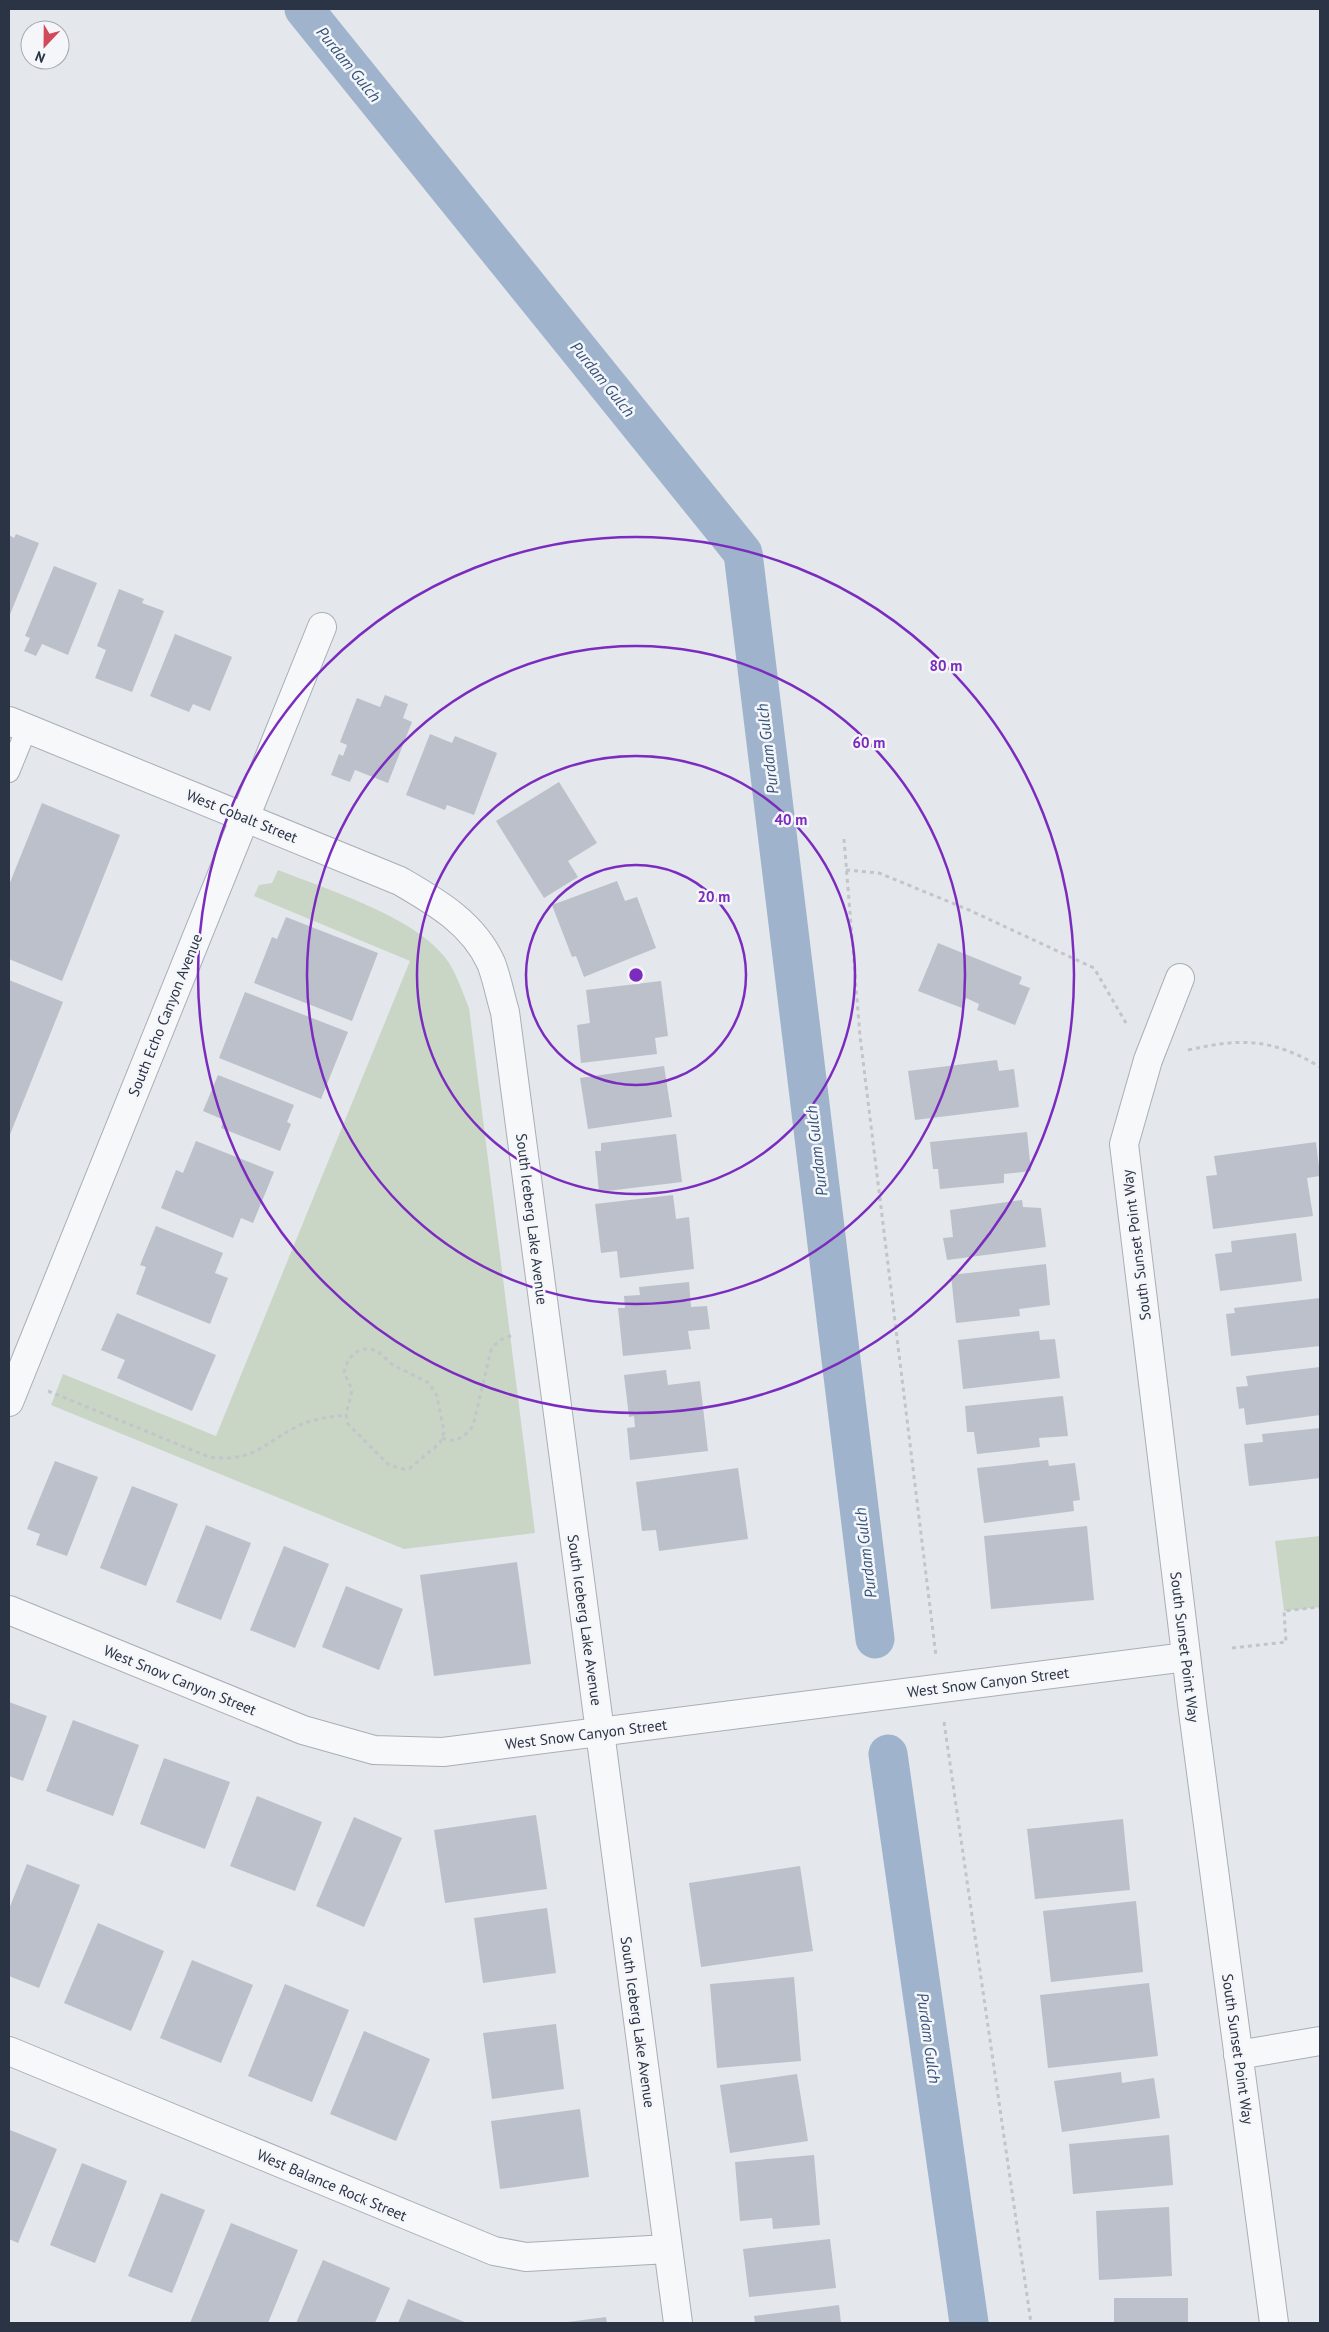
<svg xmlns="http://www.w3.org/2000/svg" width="1329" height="2332" viewBox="0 0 1329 2332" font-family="'PT Sans',sans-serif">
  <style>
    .green { fill: #c9d6c5 }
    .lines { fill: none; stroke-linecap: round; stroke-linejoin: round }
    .canal { stroke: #9fb4cc; stroke-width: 39 }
    .building { fill: #bbc0ca }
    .lane-casing { stroke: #a9aeb7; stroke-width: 22 }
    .street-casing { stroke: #a9aeb7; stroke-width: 30 }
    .path { stroke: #c2c5cb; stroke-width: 3; stroke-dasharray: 4 4; stroke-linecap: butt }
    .lane { stroke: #f7f8fa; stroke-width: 20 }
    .street { stroke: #f7f8fa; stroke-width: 28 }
    .ring { fill: none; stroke: #7b2cbf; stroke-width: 2.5 }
    .labels { text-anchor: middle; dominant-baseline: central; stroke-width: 5; stroke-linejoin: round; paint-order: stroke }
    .street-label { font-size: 15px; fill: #2b3445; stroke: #f4f6f9 }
    .water-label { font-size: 16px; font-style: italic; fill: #34527a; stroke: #f4f6f9 }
    .centre { fill: #7b2cbf; stroke: #f4f6f9; stroke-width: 2.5 }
    .ring-label { font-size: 15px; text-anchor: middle; font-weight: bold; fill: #7b2cbf; stroke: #f4f6f9; stroke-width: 5; stroke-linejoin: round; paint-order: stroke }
  </style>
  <rect width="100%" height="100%" fill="#e4e7ec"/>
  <!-- green -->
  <path class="green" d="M278 870C328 890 410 915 444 956 456 971 462 991 469 1008L535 1533 404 1549 51 1405 63 1374 216 1436 410 961 254 896 259 885 272 883Z
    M1320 1536V1607L1284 1611 1275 1541Z"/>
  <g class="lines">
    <!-- canal -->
    <path class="canal" d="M304 9 743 553 875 1639
      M888 1754 969 2323"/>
  </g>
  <!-- building -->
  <path class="building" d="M16 534 39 543 9 617V535L14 538Z
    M54 566 97 583 68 655 42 644 36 656 24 651 30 638 25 636Z
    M119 589 144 599 142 603 164 611 132 692 95 678 106 650 97 646Z
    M175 634 232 657 210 711 193 704 189 712 150 696Z
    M385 695 408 704 403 718 412 722 388 783 355 770 350 782 331 775 339 754 343 756 347 745 340 742 357 698 380 707Z
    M430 734 452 743 455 736 497 753 474 815 447 805 445 810 406 795Z
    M559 782 597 843 568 861 578 877 544 898 496 821Z
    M42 803 120 835 62 981 9 959V885Z
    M617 881 625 901 637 897 656 948 584 977 576 956 572 957 552 905Z
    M286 917 378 953 352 1021 254 983 272 937 277 939Z
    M938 943 1022 977 1019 984 1030 988 1015 1025 977 1010 979 1004 966 998 962 1008 918 991Z
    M9 980 63 1002 9 1137Z
    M661 981 668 1036 655 1038 657 1054 581 1063 577 1025 590 1023 586 990Z
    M245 992 348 1032 321 1099 219 1058Z
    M997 1060 999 1071 1014 1069 1019 1107 915 1120 908 1071Z
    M664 1066 672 1117 588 1129 580 1078Z
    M218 1075 294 1105 287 1122 291 1124 280 1151 221 1128 224 1120 203 1111Z
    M1027 1132 1031 1171 1004 1174V1183L940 1189 938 1169H933L930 1142Z
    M676 1134 682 1182 599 1192 595 1151H601V1143Z
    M196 1141 274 1172 253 1223 241 1218 233 1238 161 1208 176 1170 183 1173Z
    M1316 1142 1320 1176 1307 1178 1313 1216 1213 1229 1206 1176 1217 1175 1214 1156Z
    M673 1195 676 1219 689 1217 694 1269 620 1278 617 1251 601 1253 595 1204Z
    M1022 1200 1023 1207 1041 1208 1046 1247 947 1260 943 1238 953 1237 950 1210Z
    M156 1226 223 1253 215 1273 228 1278 210 1324 136 1294 146 1267 140 1265Z
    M1296 1233 1302 1281 1220 1291 1215 1254 1232 1252 1231 1241Z
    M1046 1264 1050 1305 1019 1309 1020 1316 956 1323 951 1275Z
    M689 1282 691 1307 707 1306 710 1329 688 1331 691 1349 623 1356 618 1308H625L624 1296 640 1295 639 1287Z
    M1320 1298V1346L1231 1356 1226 1314 1235 1313 1234 1308Z
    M117 1313 216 1355 192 1411 117 1378 125 1360 101 1350Z
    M1039 1331 1040 1340 1055 1339 1060 1378 963 1389 958 1340Z
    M1320 1367V1415L1246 1425 1244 1408 1239 1409 1236 1387 1248 1386 1246 1376Z
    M666 1370 668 1385 700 1381 708 1451 630 1460 627 1428 635 1427 634 1416 629 1417 624 1375Z
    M1063 1396 1068 1436 1039 1438 1040 1447 977 1454 974 1432H967L965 1406Z
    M1320 1428V1478L1249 1486 1244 1444 1263 1442 1262 1434Z
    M1048 1460 1049 1466 1075 1463 1080 1500 1073 1501 1074 1511 984 1523 977 1468Z
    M55 1461 98 1477 67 1556 36 1545 40 1534 27 1529Z
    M738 1468 748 1539 659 1551 656 1530 642 1531 636 1482Z
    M132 1486 178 1504 146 1586 100 1568Z
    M206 1525 251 1543 221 1620 176 1602Z
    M1087 1526 1094 1600 991 1609 984 1536Z
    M284 1546 329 1564 295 1648 250 1630Z
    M517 1562 531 1664 434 1676 420 1575Z
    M346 1586 403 1609 379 1670 322 1647Z
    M9 1702 47 1716 23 1781 9 1776Z
    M73 1720 139 1745 113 1816 46 1791Z
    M164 1758 230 1782 205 1849 140 1824Z
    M257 1796 322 1822 295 1891 230 1866Z
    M536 1815 547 1889 445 1903 434 1830Z
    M354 1817 402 1838 364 1927 316 1906Z
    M1123 1819 1130 1890 1035 1899 1027 1829Z
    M27 1864 80 1885 39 1988 9 1976V1909Z
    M800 1866 813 1951 701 1967 689 1883Z
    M1136 1901 1143 1972 1051 1982 1043 1911Z
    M547 1908 556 1973 483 1983 474 1918Z
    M98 1923 164 1951 131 2031 64 2003Z
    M192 1960 253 1985 221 2063 160 2038Z
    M794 1977 801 2061 717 2068 710 1984Z
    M1149 1983 1158 2056 1048 2068 1040 1995Z
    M285 1984 349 2010 312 2102 248 2076Z
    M556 2024 564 2089 492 2099 483 2033Z
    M364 2031 430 2059 396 2141 330 2114Z
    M1121 2072 1122 2083 1154 2078 1160 2118 1062 2132 1054 2081Z
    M797 2074 808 2141 730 2153 720 2085Z
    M580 2109 589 2177 500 2189 491 2121Z
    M10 2130 57 2149 18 2243 9 2239Z
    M1169 2135 1173 2185 1073 2194 1069 2144Z
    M814 2155 820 2225 773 2229 772 2218 740 2221 735 2162Z
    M82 2163 127 2181 95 2263 50 2245Z
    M161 2193 205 2210 172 2293 128 2276Z
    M1169 2207 1172 2276 1099 2280 1096 2211Z
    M231 2223 298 2250 268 2323H190Z
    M830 2239 836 2288 749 2297 743 2249Z
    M323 2260 390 2288 375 2323H296Z
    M1114 2298H1188V2323H1114Z
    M408 2299 467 2323H398Z
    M839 2305 841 2323H755L754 2316Z
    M606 2317 607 2323H568V2322Z"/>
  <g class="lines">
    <defs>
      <path id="lane" d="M9 772 27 728"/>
      <path id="street" d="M9 721 400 881C436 902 473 923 491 963 497 978 500 996 505 1012L678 2323
        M1180 978 1148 1060 1124 1144 1192 1704 1274 2323
        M9 1402 322 627
        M9 1610 303 1730 374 1750 443 1752 1186 1657
        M9 2051 494 2251 526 2257 668 2249
        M1238 2055 1320 2041"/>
    </defs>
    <!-- lane casing -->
    <use href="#lane" class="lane-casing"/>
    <!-- street casing -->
    <use href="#street" class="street-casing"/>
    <!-- path -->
    <path class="path" d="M844 839 860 1036 936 1656
      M846 870 879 873 969 910 1094 968 1126 1023
      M1188 1050C1241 1038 1272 1038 1320 1067
      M48 1391 209 1457C253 1462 260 1446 294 1428 310 1419 328 1417 346 1415L348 1424 389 1465 403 1469 410 1468 440 1443 444 1432 437 1396 429 1383 393 1365 376 1350 364 1349 354 1353 348 1361 344 1372 352 1390 346 1415
      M442 1438C456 1444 464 1437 473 1426L491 1350C498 1340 504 1337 515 1335
      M1232 1648 1286 1642 1284 1611 1320 1607
      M944 1722 1031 2323"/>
    <!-- lane -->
    <use href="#lane" class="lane"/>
    <!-- street -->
    <use href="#street" class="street"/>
  </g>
  <!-- distance rings -->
  <g class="ring">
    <circle cx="636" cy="975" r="110"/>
    <circle cx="636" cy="975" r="219"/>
    <circle cx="636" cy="975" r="329"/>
    <circle cx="636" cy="975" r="438"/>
  </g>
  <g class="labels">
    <!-- street labels -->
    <g class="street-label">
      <text transform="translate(242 816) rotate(22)">West Cobalt Street</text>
      <text transform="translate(165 1015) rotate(-68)">South Echo Canyon Avenue</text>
      <text transform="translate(532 1219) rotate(83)">South Iceberg Lake Avenue</text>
      <text transform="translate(1136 1245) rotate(-97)">South Sunset Point Way</text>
      <text transform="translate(585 1620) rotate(82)">South Iceberg Lake Avenue</text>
      <text transform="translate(1185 1647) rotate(83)">South Sunset Point Way</text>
      <text transform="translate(180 1680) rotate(22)">West Snow Canyon Street</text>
      <text transform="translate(988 1682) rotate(-7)">West Snow Canyon Street</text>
      <text transform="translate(586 1734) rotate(-7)">West Snow Canyon Street</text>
      <text transform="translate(638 2022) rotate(82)">South Iceberg Lake Avenue</text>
      <text transform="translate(1238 2049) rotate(82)">South Sunset Point Way</text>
      <text transform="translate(332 2185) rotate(23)">West Balance Rock Street</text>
    </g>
    <!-- water labels -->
    <g class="water-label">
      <text transform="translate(349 64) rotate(51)">Purdam Gulch</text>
      <text transform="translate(603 379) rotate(51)">Purdam Gulch</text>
      <text transform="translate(767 749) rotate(-97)">Purdam Gulch</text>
      <text transform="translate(816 1151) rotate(-97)">Purdam Gulch</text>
      <text transform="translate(865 1553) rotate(-97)">Purdam Gulch</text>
      <text transform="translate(929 2038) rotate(82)">Purdam Gulch</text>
    </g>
  </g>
  <circle cx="636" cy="975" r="8" class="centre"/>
  <g class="ring-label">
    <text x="946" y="671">80 m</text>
    <text x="869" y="748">60 m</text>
    <text x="791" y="825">40 m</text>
    <text x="714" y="902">20 m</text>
  </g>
  <!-- border -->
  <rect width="1329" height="2332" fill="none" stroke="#2b3445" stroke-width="20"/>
  <!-- north arrow -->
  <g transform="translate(45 45) rotate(202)"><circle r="24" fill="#f4f6f9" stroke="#a4a8b1"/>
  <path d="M0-4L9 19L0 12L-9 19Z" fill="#d1495b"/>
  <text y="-8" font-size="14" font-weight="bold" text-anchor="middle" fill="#2b3445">N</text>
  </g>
</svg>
